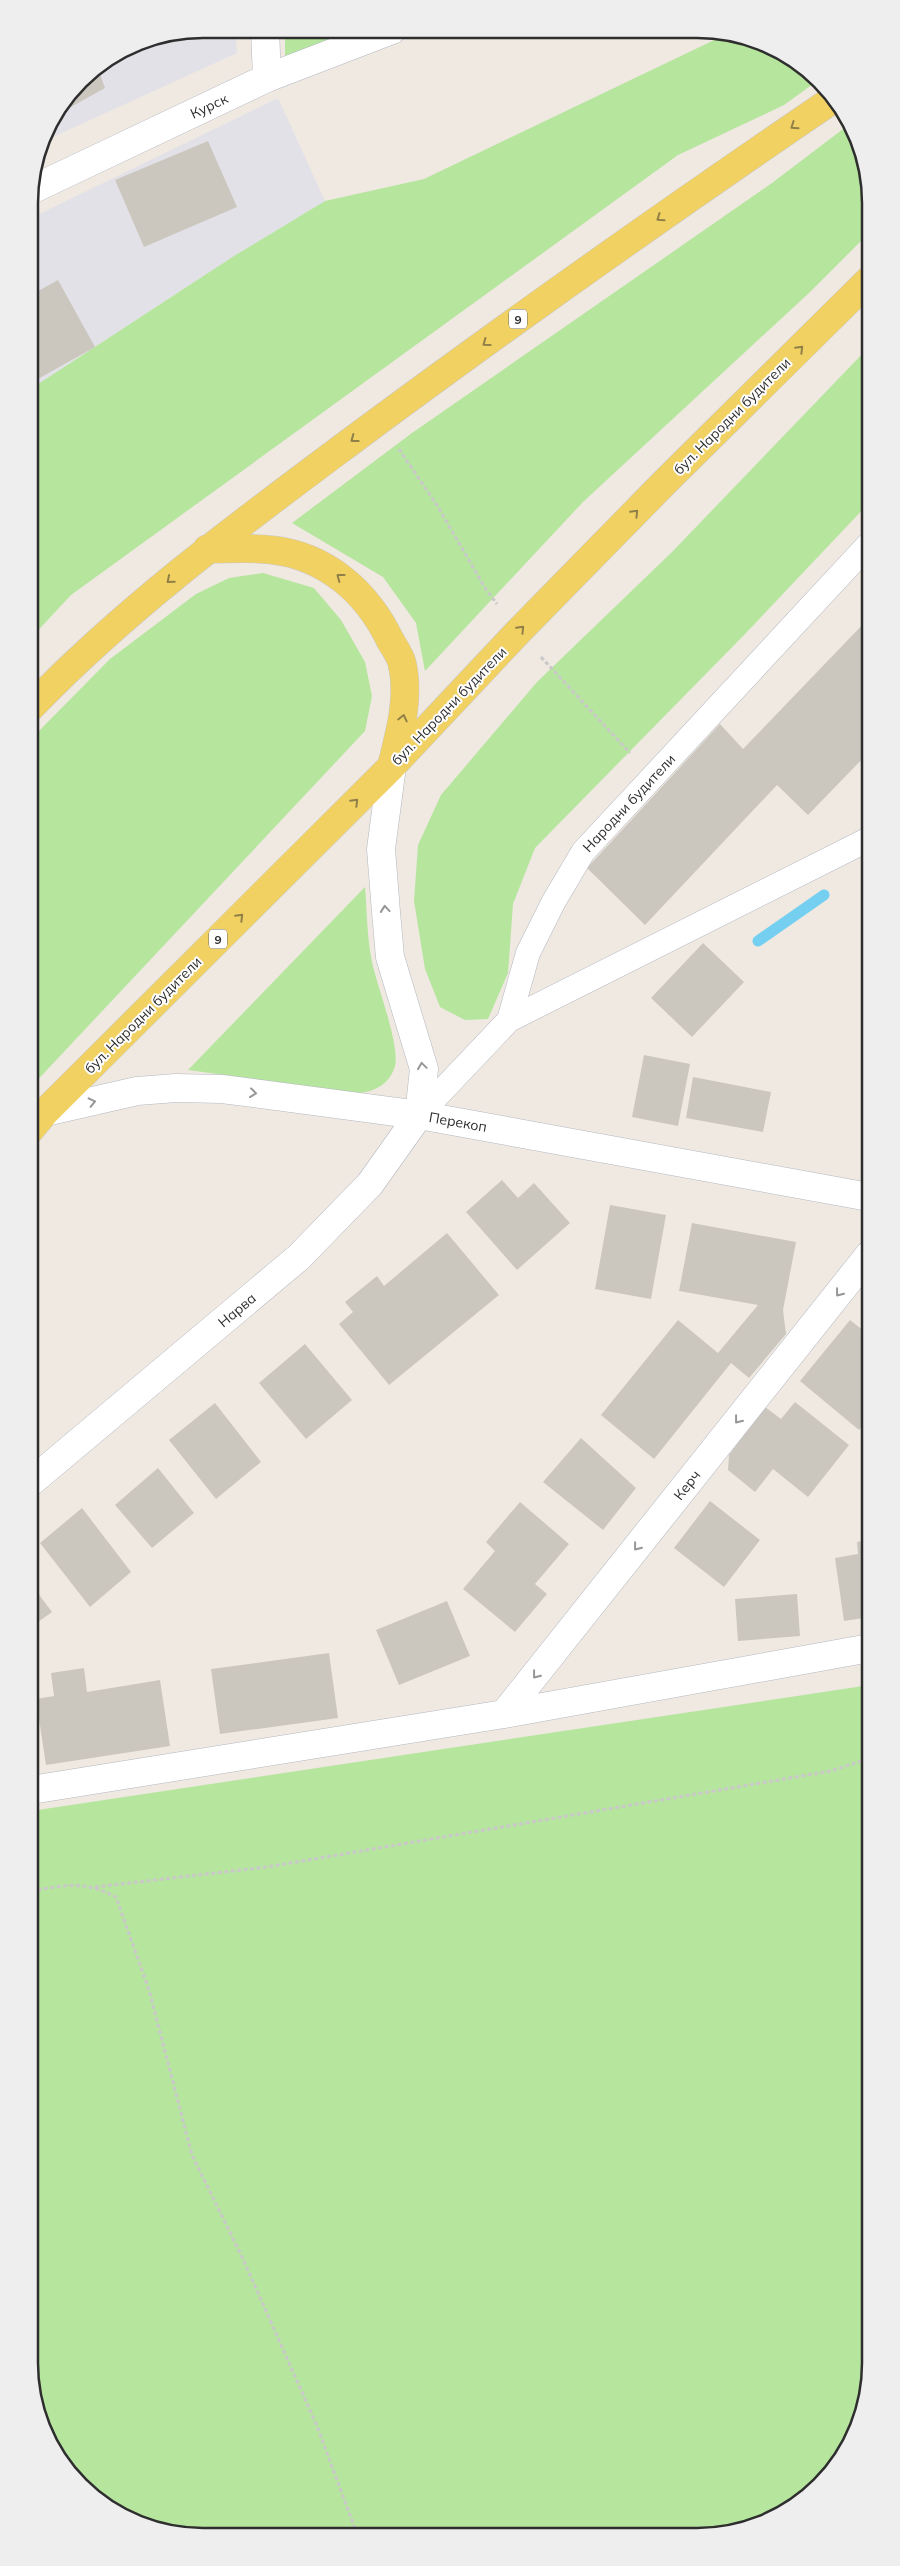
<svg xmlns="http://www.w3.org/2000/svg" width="900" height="2566" viewBox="0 0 900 2566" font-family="Mulish,sans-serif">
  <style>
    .industrial { fill: #e3e1e8 }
    .green { fill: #b6e59e }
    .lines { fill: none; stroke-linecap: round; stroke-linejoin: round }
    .stream { stroke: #75cff0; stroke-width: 11 }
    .building { fill: #cbc7bf }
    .lane-casing { stroke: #b4b7c1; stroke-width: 25 }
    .street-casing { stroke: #b4b7c1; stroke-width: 29 }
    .primary-casing { stroke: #c9c9c9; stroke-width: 29 }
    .path { stroke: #c9c9c9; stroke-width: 3; stroke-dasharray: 4 2.5; stroke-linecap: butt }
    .lane { stroke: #fff; stroke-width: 24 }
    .street { stroke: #fff; stroke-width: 28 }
    .primary { stroke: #f2d163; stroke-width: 28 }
    .oneway { stroke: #908048 }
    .oneway2 { stroke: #969696 }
    .labels { text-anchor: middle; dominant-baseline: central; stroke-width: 4; stroke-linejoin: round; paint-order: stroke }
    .shield { fill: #fff; stroke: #6d6d6d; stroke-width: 1 }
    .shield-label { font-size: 12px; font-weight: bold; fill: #2e2e2e }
    .street-label { font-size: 14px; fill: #2e2e2e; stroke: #fff }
    .rim { fill: none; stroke: #2e2e2e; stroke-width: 2.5 }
  </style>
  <rect width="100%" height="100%" fill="#efe9e1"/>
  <!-- industrial -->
  <path class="industrial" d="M203 29H235L237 53 42 142 47 125 88 72 136 42Z
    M278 98 325 201 234 256 29 390V219Z"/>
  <!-- green -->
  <path class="green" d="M285 29 364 30 285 61Z
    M731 32 784 52 820 79 784 105 678 155 71 595 30 639 29 390 234 256 325 201 424 179Z
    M851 123 868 168V234L809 293 583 502 425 671 416 623 383 577 292 523 412 433 772 183Z
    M868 348V504L746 633 535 848 513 904 508 973 488 1019 465 1020 440 1007 425 969 414 901 418 845 441 795 537 682 672 552Z
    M263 573 314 588 341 620 365 662 372 696 365 731 30 1088V740L110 659 196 594 229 578Z
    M365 887C367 911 367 938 372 962 377 986 400 1045 395 1066 390 1084 374 1092 358 1093L188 1070Z
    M870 1685 871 2375 858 2430 828 2478 785 2514 732 2534H169L125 2519 80 2487 52 2450 32 2398 31 1811Z"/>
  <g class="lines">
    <!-- stream -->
    <path class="stream" d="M758 941 824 895"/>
  </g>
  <!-- building -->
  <path class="building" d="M97 66 105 88 53 117 88 72Z
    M208 141 237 207 144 247 115 180Z
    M58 280 95 347 29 384V296Z
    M868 619 869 752 808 815 777 785 645 925 587 868 720 724 743 749Z
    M703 943 744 982 692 1037 651 998Z
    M644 1055 690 1064 678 1126 632 1117Z
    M693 1077 771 1092 763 1132 686 1118Z
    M502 1180 518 1198 534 1183 570 1223 517 1270 466 1212Z
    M610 1205 666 1215 651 1299 595 1289Z
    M692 1223 796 1242 783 1310 786 1334 749 1378 731 1363 654 1459 601 1415 678 1320 718 1353 758 1305 679 1291Z
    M447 1233 499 1295 389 1385 339 1324 353 1312 345 1302 377 1276 384 1286Z
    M850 1320 869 1335 870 1417 859 1430 800 1381Z
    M305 1344 352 1400 306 1439 259 1383Z
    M795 1402 849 1445 808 1497 773 1469 755 1492 728 1470 729 1455 765 1407 781 1419Z
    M215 1403 261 1462 216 1499 169 1440Z
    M581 1438 636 1488 603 1530 543 1482Z
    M158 1468 194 1513 152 1548 115 1505Z
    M710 1501 760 1540 724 1587 674 1548Z
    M520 1502 569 1544 535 1584 547 1594 515 1632 463 1589 495 1551 486 1542Z
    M82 1508 131 1572 90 1607 40 1543Z
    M870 1540V1617L844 1621 835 1558 858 1554 857 1542Z
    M31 1584 52 1612 31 1627Z
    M797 1594 800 1636 738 1641 735 1599Z
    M447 1601 470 1656 399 1685 376 1630Z
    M329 1653 338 1718 220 1734 211 1669Z
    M84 1668 87 1692 160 1680 170 1746 46 1765 36 1699 54 1696 51 1673Z"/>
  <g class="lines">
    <defs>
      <path id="lane" d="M509 1020 869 839
        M419 1115 509 1020 528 953 554 901 583 852 868 545"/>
      <path id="street" d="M265 29 267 78
        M29 191 267 78 392 30
        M45 1112 137 1091 176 1088 222 1089 419 1115 869 1197
        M31 1482 299 1257 370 1184 419 1115 424 1069 390 957 386 912 381 849 392 766
        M504 1714 869 1255
        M31 1790 504 1714 870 1648"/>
      <path id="primary" d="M207 549C228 549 251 547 272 550 326 556 367 592 390 640 394 647 400 655 402 663 410 697 400 732 392 764
        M30 708C125 609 236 527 346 445 506 326 669 211 835 98
        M30 1130 45 1112 392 766 518 632 664 483 868 281"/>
    </defs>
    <!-- lane casing -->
    <use href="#lane" class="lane-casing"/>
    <!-- street casing -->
    <use href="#street" class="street-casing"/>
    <!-- primary casing -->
    <use href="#primary" class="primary-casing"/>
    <!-- path -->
    <path class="path" d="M399 449 438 507 485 588 497 604
      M541 657 630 753
      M95 1887 267 1867 831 1771 870 1758
      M31 1891C68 1885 81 1880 116 1897L149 1990 192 2155 243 2259 317 2426 357 2534"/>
    <!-- lane -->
    <use href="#lane" class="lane"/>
    <!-- street -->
    <use href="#street" class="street"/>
    <!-- primary -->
    <use href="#primary" class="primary"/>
  </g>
  <!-- one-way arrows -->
  <defs><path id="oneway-chevron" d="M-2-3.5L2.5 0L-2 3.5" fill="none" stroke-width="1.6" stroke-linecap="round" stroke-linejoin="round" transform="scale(1.25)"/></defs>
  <g class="oneway">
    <use href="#oneway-chevron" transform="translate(794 126) rotate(145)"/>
    <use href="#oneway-chevron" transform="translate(660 218) rotate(145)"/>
    <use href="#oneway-chevron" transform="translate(486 343) rotate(144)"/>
    <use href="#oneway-chevron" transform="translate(800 349) rotate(-45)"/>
    <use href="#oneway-chevron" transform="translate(354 439) rotate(143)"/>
    <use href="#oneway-chevron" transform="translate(635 513) rotate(-46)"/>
    <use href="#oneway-chevron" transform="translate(340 577) rotate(-143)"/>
    <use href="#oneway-chevron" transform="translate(170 580) rotate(140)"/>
    <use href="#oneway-chevron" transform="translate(521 629) rotate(-46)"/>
    <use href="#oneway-chevron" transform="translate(403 718) rotate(-77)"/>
    <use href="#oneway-chevron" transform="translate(355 802) rotate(-45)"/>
    <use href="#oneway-chevron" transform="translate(240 917) rotate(-45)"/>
  </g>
  <g class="oneway2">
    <use href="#oneway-chevron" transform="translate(385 909) rotate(-95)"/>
    <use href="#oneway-chevron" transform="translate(422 1066) rotate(-98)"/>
    <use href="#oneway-chevron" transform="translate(253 1093) rotate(7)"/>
    <use href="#oneway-chevron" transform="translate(92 1102) rotate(-13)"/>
    <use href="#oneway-chevron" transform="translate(839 1293) rotate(128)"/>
    <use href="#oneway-chevron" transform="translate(738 1420) rotate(128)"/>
    <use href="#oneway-chevron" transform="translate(637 1547) rotate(128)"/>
    <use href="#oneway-chevron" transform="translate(536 1675) rotate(128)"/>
  </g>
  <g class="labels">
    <!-- shield labels -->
    <g class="shield">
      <rect x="509" y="309.5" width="18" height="19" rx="4"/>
      <rect x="209" y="929.5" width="18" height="19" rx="4"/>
    </g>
    <g class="shield-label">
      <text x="518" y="319">9</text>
      <text x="218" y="939">9</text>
    </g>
    <!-- street labels -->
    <g class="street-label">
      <text transform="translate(209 106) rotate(-25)">Курск</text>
      <text transform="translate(732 416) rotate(-45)">бул. Народни будители</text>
      <text transform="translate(449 706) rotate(-46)">бул. Народни будители</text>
      <text transform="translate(629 803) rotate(-47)">Народни будители</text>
      <text transform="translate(143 1015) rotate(-45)">бул. Народни будители</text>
      <text transform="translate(458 1122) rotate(10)">Перекоп</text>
      <text transform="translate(237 1310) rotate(-40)">Нарва</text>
      <text transform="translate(687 1485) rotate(-52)">Керч</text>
    </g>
  </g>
  <!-- crop -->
  <path d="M0 0H900V2566H0ZM203 38H697A165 165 0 0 1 862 203V2363A165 165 0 0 1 697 2528H203A165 165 0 0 1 38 2363V203A165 165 0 0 1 203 38Z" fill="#eee" fill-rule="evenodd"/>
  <path class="rim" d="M203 38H697A165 165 0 0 1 862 203V2363A165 165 0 0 1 697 2528H203A165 165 0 0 1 38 2363V203A165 165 0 0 1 203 38Z"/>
</svg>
